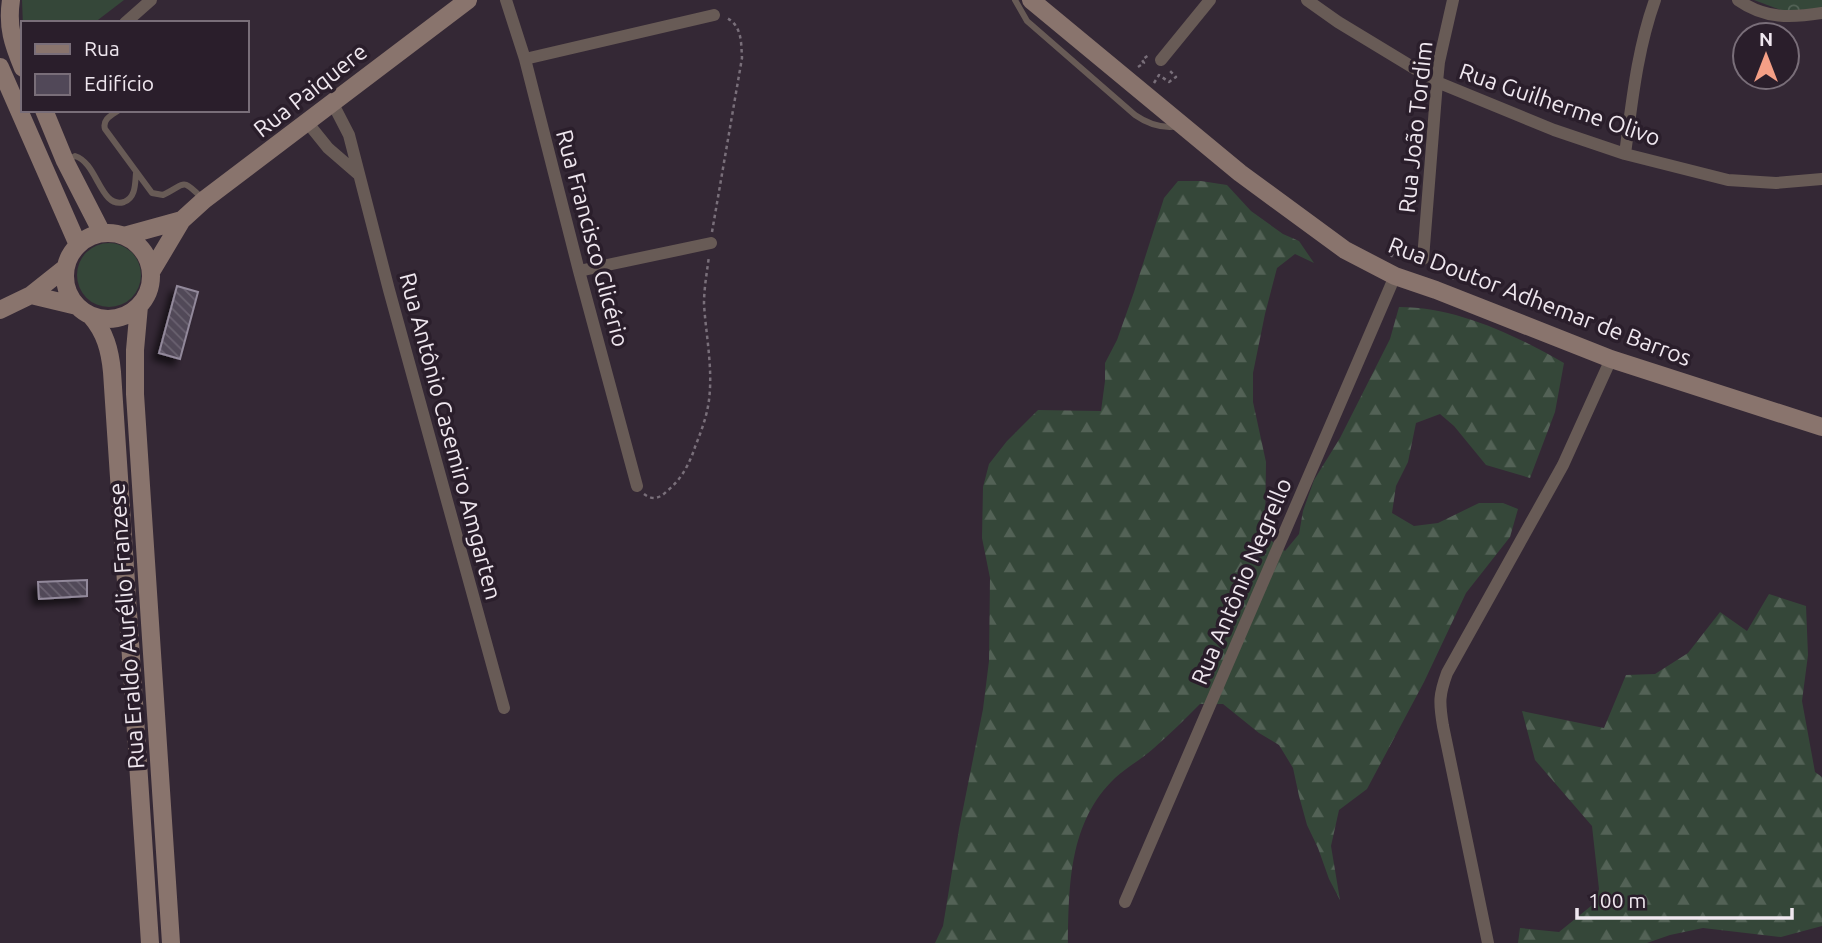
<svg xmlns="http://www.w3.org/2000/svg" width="1822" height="943" viewBox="0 0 1822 943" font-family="Ubuntu,sans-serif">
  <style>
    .grass { fill: #354739 }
    .forest { fill: url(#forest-firs) }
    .park { fill: url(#park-crowns) }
    .building { fill: url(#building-back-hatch); stroke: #92899b; stroke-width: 2; filter: url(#shadow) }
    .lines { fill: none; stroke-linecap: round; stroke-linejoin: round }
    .path { stroke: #796f7a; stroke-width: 2.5; stroke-dasharray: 3.5 3.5; stroke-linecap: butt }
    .lane { stroke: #685b56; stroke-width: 6 }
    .street { stroke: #685b56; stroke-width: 12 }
    .secondary { stroke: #89746d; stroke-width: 18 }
    .labels { text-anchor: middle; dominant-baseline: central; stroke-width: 7; stroke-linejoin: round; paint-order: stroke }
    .street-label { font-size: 23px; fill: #efe7ef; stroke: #2a1e2b }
  </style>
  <defs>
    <pattern id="forest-firs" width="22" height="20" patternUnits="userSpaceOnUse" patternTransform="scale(1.75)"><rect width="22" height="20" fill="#354739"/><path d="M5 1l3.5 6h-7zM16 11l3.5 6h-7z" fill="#536256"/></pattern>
    <pattern id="park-crowns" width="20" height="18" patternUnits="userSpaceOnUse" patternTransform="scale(1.75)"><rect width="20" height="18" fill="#354739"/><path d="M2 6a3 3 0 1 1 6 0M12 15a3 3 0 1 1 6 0" fill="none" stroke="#536256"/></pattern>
    <pattern id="building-back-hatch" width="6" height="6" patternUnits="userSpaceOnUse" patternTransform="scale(1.75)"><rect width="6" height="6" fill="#514858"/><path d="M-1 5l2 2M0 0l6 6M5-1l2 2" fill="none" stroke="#6a6270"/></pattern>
    <filter id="shadow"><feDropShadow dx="-6" dy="6" stdDeviation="3.5" flood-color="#0009"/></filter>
  </defs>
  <rect width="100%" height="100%" fill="#342835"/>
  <!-- grass -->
  <path class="grass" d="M22 0H124L94 23H23V27Z
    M77 275a32 32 0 1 1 64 0a32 32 0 1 1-64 0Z"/>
  <!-- forest -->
  <path class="forest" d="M1178 181H1201L1227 185 1251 211 1283 234 1299 241 1314 263 1295 254 1277 268 1265 314 1253 373V402L1266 462 1265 536 1285 551 1299 534 1303 511 1314 480 1340 438 1390 339 1399 307C1457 307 1515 335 1564 363L1555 412 1530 478 1486 465 1454 426 1440 414 1416 423 1408 462 1396 486 1392 513 1414 526 1438 523 1479 503H1503L1518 509 1510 537 1466 593 1424 682 1367 789 1339 810 1331 846 1340 900 1329 879 1318 848 1307 825 1299 796 1293 768 1279 745 1259 733 1223 704H1200C1185 719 1170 734 1154 748 1142 759 1127 767 1115 778 1069 822 1069 884 1068 943H935L943 926 959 829 983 709 989 661 990 578 982 538 983 487 989 464 1007 441 1038 410 1101 411 1105 381V363L1117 340 1134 292 1164 198Z
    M1769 594 1806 606 1808 655 1802 701 1815 772 1822 777V926L1781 937 1703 928 1670 935 1647 943H1518L1520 928 1559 932 1596 902 1599 889 1592 826 1535 760 1522 711 1604 728 1626 675 1655 674 1688 653 1720 612 1747 631Z"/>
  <!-- park -->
  <path class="park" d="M1754 0H1822V9L1786 12Z"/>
  <!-- building -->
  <path class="building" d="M177 286 198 292 180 359 159 353Z
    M87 580V596L39 599 38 582Z"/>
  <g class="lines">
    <!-- path -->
    <path class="path" d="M1138 67 1144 63 1142 60 1150 54
      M1154 83 1159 75 1169 82 1176 77 1168 69
      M712 232 742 58C741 41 742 25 725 17
      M1391 257 1395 250 1411 256
      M1433 266 1454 279
      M644 494C653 501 660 498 667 491 681 480 690 463 695 447 701 432 707 416 709 400 713 368 706 336 704 304 704 288 707 272 709 256"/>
    <!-- lane -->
    <path class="lane" d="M1015 0 1027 21 1135 115C1148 124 1163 129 1179 126
      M119 110C112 115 102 119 105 129L152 193 163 195C186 184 181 177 202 198
      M66 161 75 156C98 163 100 209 124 202 136 198 135 183 136 173"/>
    <!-- street -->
    <path class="street" d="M506 0 525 59 579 271 637 486
      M1307 0 1338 22 1437 82 1554 130 1625 154 1728 180 1776 183 1822 179
      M1738 0C1765 19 1791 18 1822 13
      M125 23 151 0
      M525 59 714 15
      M1161 60 1210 0
      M332 102 349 135 389 290 504 708
      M307 122 328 148 358 174
      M1625 154C1632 102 1637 50 1655 0
      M1423 259 1437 82 1439 62 1453 0
      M579 271 711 243
      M1125 902 1395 276
      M1488 943 1443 726C1439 702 1439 695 1447 673L1563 465 1611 359"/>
    <!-- secondary -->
    <path class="secondary" d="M11 0C7 27 13 44 23 68
      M1031 0 1240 173 1345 250 1395 276 1436 290 1611 359 1822 427
      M0 67 78 245
      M44 110 65 161 102 233
      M65 276a43 43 0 1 1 86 0a43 43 0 1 1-86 0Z
      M124 236 182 220
      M151 272 182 220 204 200 468 0
      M31 295 77 306
      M139 306 135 350V394L171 943
      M0 310 31 295 65 268
      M91 316C105 332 110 350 112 372L150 943"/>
  </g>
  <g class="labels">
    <!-- street labels -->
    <g class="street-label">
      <text transform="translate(310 90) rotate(-38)">Rua Paiquere</text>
      <text transform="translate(1560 104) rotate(19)">Rua Guilherme Olivo</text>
      <text transform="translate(1415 127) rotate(-84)">Rua João Tordim</text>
      <text transform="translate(593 238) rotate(75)">Rua Francisco Glicério</text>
      <text transform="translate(1540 301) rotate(21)">Rua Doutor Adhemar de Barros</text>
      <text transform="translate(451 436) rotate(75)">Rua Antônio Casemiro Amgarten</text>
      <text transform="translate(1241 581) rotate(-67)">Rua Antônio Negrello</text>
      <text transform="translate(126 626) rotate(-94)">Rua Eraldo Aurélio Franzese</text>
    </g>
  </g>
  <!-- legend -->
  <rect x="21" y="21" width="228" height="91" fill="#2a1e2b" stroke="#796e79" stroke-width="2"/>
  <rect x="35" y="44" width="35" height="10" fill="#89746d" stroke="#796e79" stroke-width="2"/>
  <text x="84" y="56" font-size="21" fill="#efe7ef">Rua</text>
  <rect x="35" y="74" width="35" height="21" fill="#514858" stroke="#796e79" stroke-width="2"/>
  <text x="84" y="91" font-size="21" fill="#efe7ef">Edifício</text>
  <!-- north arrow -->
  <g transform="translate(1766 56)"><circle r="33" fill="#2a1e2b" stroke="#796e79" stroke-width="2"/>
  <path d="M0-5L12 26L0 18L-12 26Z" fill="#f49f86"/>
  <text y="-10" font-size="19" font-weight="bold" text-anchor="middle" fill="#efe7ef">N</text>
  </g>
  <!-- scale -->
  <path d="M1577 908v10h215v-10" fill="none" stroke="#efe7ef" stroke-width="3.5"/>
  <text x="1588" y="908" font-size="21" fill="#efe7ef" stroke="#2a1e2b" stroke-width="5" paint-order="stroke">100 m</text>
</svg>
